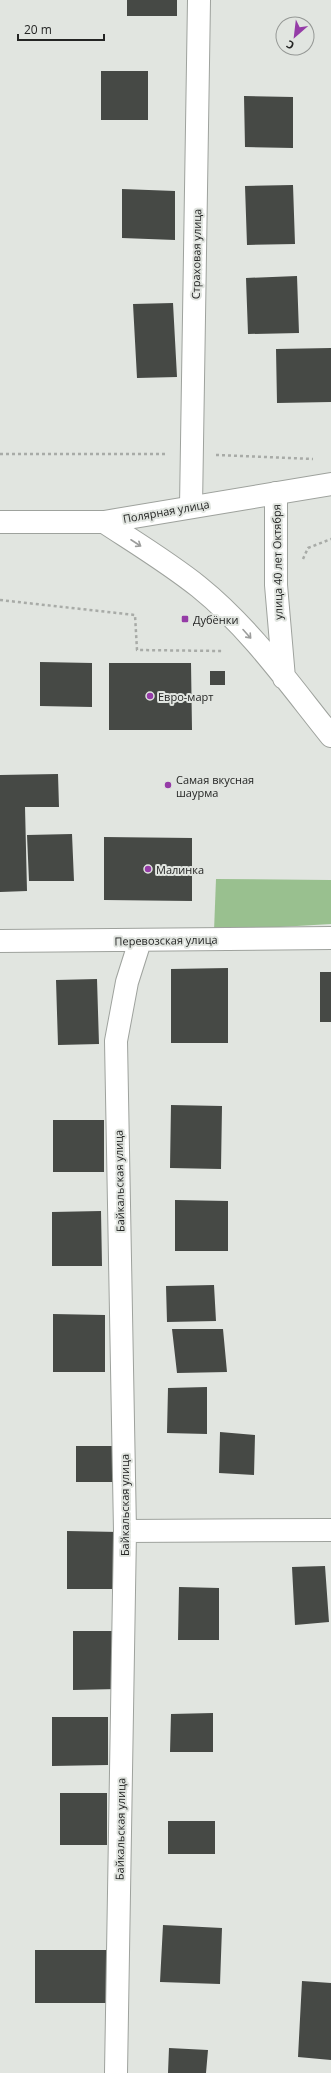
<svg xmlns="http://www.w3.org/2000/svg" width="331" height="2073" viewBox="0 0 331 2073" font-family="'Open Sans',sans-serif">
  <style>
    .green { fill: #99c08f }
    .building { fill: #464945 }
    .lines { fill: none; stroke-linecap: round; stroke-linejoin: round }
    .minor-casing { stroke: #9ea29d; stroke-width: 24 }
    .major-casing { stroke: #9ea29d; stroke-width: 24 }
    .path { stroke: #a8aba7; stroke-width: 2.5; stroke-dasharray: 3 3; stroke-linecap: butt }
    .minor { stroke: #fff; stroke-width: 22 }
    .major { stroke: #fff; stroke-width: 22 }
    .oneway { stroke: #9c9d9c }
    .poi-dot { fill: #953ca7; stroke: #e1e5e0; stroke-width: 1.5 }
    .labels { text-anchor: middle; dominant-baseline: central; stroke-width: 4; stroke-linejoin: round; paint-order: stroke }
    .street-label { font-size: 11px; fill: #242524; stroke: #e1e5e0 }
    .poi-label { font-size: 11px; fill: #242524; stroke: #e1e5e0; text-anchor: start }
  </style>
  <rect width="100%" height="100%" fill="#e1e5e0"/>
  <!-- green -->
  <path class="green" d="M216 879 331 880V924L214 931Z"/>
  <!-- building -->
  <path class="building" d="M127 0H177V16H127Z
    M101 71H148V120H101Z
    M244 96 293 97V148L245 147Z
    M293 185 295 244 247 245 245 186Z
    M122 189 175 191V240L122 238Z
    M297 276 299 333 248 334 246 278Z
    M173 303 177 377 137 378 133 304Z
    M331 348V402L277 403 276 349Z
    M40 662 92 663V707L40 706Z
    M109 663H191L192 730H109Z
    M210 671H225V685H210Z
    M58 774 59 807H25L27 891 0 892V775Z
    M72 834 74 881H29L27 835Z
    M104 837 192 838V901L104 900Z
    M228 968V1043H171V969Z
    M320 972H331V1022H320Z
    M97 979 99 1044 58 1045 56 980Z
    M171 1105 222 1106 221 1169 170 1168Z
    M53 1120H104V1172H53Z
    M175 1200 228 1201V1251H175Z
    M101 1211 102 1266H52V1212Z
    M214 1285 216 1321 167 1322 166 1286Z
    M53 1314 105 1315V1372H53Z
    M172 1329H223L227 1372 177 1373Z
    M207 1387V1434L167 1433 168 1388Z
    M220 1432 255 1435 254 1475 219 1473Z
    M76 1446H113V1482H76Z
    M67 1531 119 1532V1589H67Z
    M325 1566 329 1622 295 1625 292 1567Z
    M179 1587 219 1588V1640H178Z
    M73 1631H117L118 1689 73 1690Z
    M213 1713V1752H170L171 1714Z
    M52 1717H108V1765L52 1766Z
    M60 1793H107V1845H60Z
    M168 1821H215V1854H168Z
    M163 1925 222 1928 220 1984 160 1982Z
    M35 1950H107V2003H35Z
    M302 1981 331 1983V2060L298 2057Z
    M169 2048 208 2050 206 2073H168Z"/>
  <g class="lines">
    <defs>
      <path id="minor" d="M276 493V585L284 678
        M191 507 199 0
        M104 522C136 543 169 563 199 587 250 628 290 685 331 736
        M0 941 331 938
        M125 1531 331 1530
        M116 2073 125 1531 116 1041 127 982 140 941"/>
      <path id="major" d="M0 522H104L331 484"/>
    </defs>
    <!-- minor casing -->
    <use href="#minor" class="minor-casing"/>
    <!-- major casing -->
    <use href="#major" class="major-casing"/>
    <!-- path -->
    <path class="path" d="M0 454H165
      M216 455 313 459
      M303 559 308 548 331 539
      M0 600 135 615 137 650 222 651"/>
    <!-- minor -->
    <use href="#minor" class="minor"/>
    <!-- major -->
    <use href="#major" class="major"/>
  </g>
  <!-- one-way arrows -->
  <defs><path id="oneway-shaft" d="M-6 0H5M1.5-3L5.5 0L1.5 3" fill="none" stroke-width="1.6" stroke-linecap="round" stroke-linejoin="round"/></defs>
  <g class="oneway">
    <use href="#oneway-shaft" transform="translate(136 543) rotate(33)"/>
    <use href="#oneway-shaft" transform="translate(247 634) rotate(48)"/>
  </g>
  <!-- markers -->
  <g class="poi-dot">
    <rect x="181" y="615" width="8" height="8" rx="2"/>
    <circle cx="150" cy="696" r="4"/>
    <circle cx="168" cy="785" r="4"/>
    <circle cx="148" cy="869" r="4"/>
  </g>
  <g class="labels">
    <!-- street labels -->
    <g class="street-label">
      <text transform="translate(196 254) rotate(-89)">Страховая улица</text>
      <text transform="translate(166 511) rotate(-10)">Полярная улица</text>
      <text transform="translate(277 562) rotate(-91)">улица 40 лет Октября</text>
      <text transform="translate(166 940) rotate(-1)">Перевозская улица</text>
      <text transform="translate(119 1181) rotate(-91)">Байкальская улица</text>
      <text transform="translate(124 1505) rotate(-90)">Байкальская улица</text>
      <text transform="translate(120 1829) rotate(-89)">Байкальская улица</text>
    </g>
    <!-- poi labels -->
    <g class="poi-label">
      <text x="193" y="619">Дубёнки</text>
      <text x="158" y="696">Евро-март</text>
      <text x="176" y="779">Самая вкусная<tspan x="176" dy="13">шаурма</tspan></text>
      <text x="156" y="869">Малинка</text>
    </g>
  </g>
  <!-- north arrow -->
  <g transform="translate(295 36) rotate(208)"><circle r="19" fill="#e1e5e0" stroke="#959895"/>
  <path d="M0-3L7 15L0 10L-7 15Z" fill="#953ca7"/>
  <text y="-6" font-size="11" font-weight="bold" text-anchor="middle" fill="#242524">С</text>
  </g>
  <!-- scale -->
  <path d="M18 34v6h86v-6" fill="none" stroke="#242524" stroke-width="2"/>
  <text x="24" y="34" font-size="12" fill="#242524" stroke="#e1e5e0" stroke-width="3" paint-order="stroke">20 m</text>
</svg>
